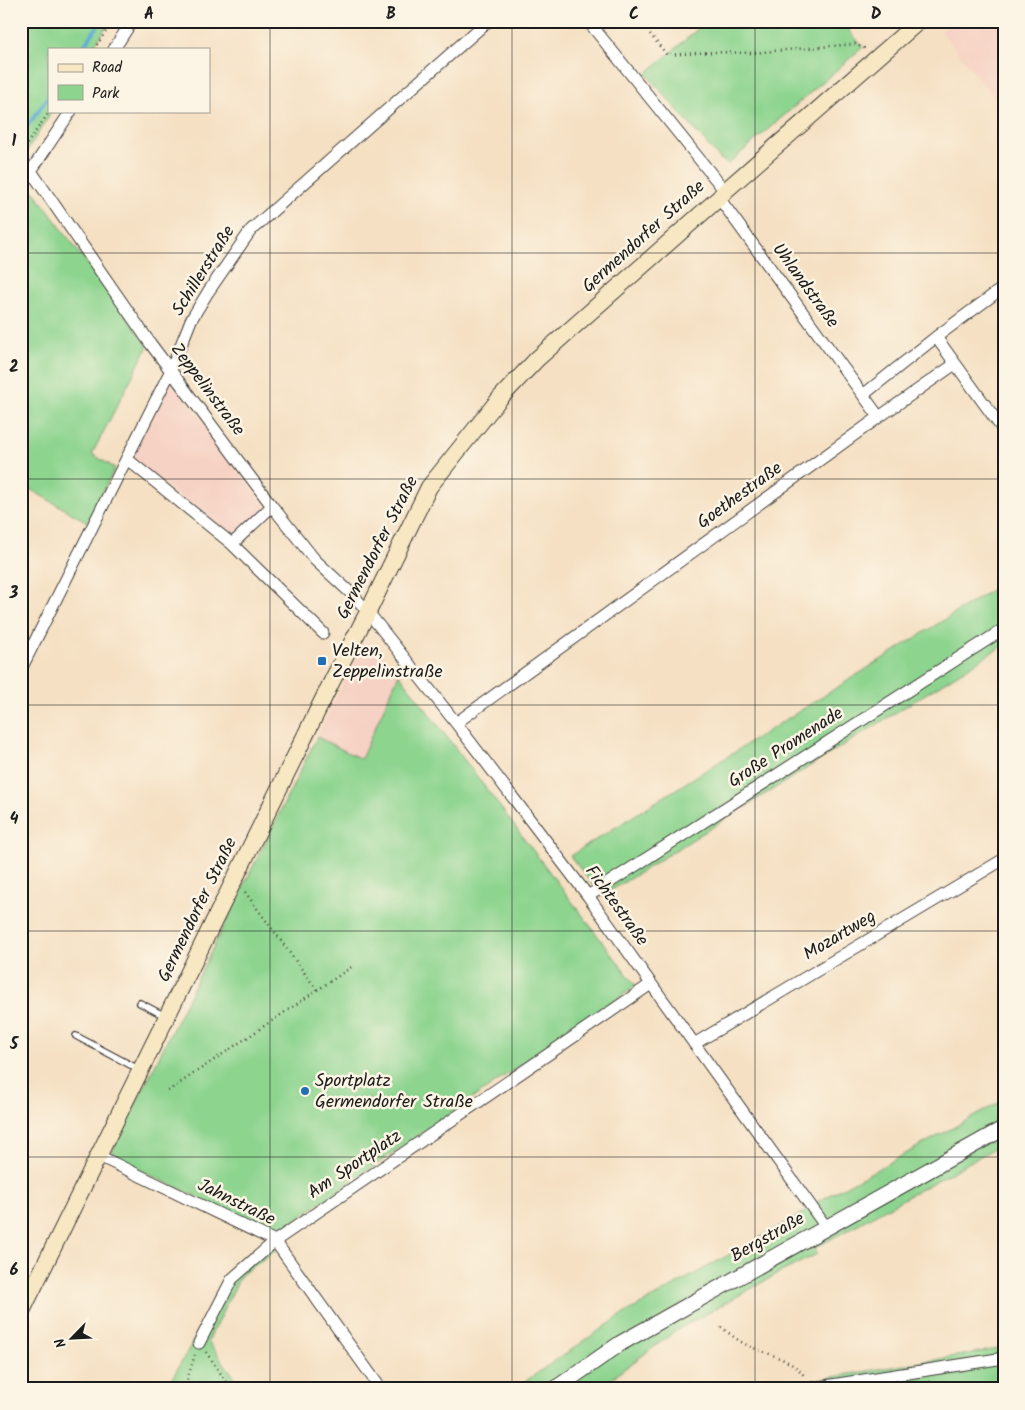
<svg xmlns="http://www.w3.org/2000/svg" width="1025" height="1410" viewBox="0 0 1025 1410" font-family="Kalam,sans-serif">
  <style>
    .built { fill: #f6d2c4 }
    .green { fill: #8dd48f; stroke: #547856 }
    .lines { fill: none; stroke-linecap: round; stroke-linejoin: round }
    .stream { stroke: #5aa8d3; stroke-width: 4 }
    .service-casing { stroke: #3d3935; stroke-width: 8 }
    .minor-casing { stroke: #3d3935; stroke-width: 13 }
    .tertiary-casing { stroke: #3d3935; stroke-width: 17 }
    .secondary-casing { stroke: #3d3935; stroke-width: 18 }
    .path { stroke: #3d3935; stroke-width: 2.5; stroke-dasharray: 1 4; stroke-linecap: butt }
    .service { stroke: #fff; stroke-width: 5.5 }
    .minor { stroke: #fff; stroke-width: 11 }
    .tertiary { stroke: #fff; stroke-width: 15 }
    .secondary { stroke: #f7e8c3; stroke-width: 16 }
    .grid { fill: none; stroke: #1c1c1c; stroke-width: 1; stroke-opacity: 0.55 }
    .poi-dot { fill: #1f6fb2; stroke: #fcf5e5; stroke-width: 2 }
    .labels { text-anchor: middle; dominant-baseline: central; stroke-width: 5; stroke-linejoin: round; paint-order: stroke }
    .street-label { font-size: 18px; fill: #1c1c1c; stroke: #fcf5e5 }
    .poi-label { font-size: 18px; fill: #1c1c1c; stroke: #fcf5e5; text-anchor: start }
    .neatline { fill: none; stroke: #1c1c1c; stroke-width: 2 }
    .grid-label { font-size: 16px; text-anchor: middle; font-weight: bold; fill: #1c1c1c }
  </style>
  <rect width="100%" height="100%" fill="#fcf5e5"/>
  <filter id="ink" filterUnits="userSpaceOnUse"><feTurbulence type="fractalNoise" baseFrequency=".02" numOctaves="2"/><feDisplacementMap in="SourceGraphic" scale="10" xChannelSelector="R" yChannelSelector="G"/><feConvolveMatrix kernelMatrix="1 2 1 2 8 2 1 2 1" color-interpolation-filters="sRGB"/></filter>
  <filter id="wash" filterUnits="userSpaceOnUse"><feTurbulence type="fractalNoise" baseFrequency=".0096" numOctaves="4" result="noise"/><feDisplacementMap in="SourceGraphic" scale="20" xChannelSelector="R" yChannelSelector="G"/><feGaussianBlur stdDeviation="1.12" result="paint"/><feColorMatrix in="noise" values="0 0 0 0 0 0 0 0 0 0 0 0 0 0 0 0 0 1.4 0 .05"/><feComposite in="paint" operator="in"/></filter>
  <g filter="url(#wash)">
    <rect width="100%" height="100%" fill="#f5e0c3"/>
    <!-- built -->
    <path class="built" d="M952 21H1004V110L941 31Z
      M166 370 271 515 238 544 124 451Z
      M364 642 375 646 399 674 361 759 317 737 357 654Z"/>
    <!-- green -->
    <path class="green" d="M21 21H110L92 49H49V111H52L21 160Z
      M707 21H841L863 47 728 164 720 159 646 74Z
      M21 174 148 346 92 454 115 468 87 522 21 484V354L28 341 21 334Z
      M1004 582V645L602 896 570 856Z
      M399 674 636 986 275 1234 110 1156 317 737 361 759Z
      M1004 1100V1143L815 1248 817 1254 779 1273 677 1330 597 1389H514L622 1315 805 1212 817 1202Z
      M263 1241 276 1250 241 1275 208 1341 243 1389H166L233 1271 250 1257Z
      M1004 1348V1389H761Z"/>
    <g class="lines">
      <!-- stream -->
      <path class="stream" d="M82 49 101 21
        M21 135 49 96"/>
    </g>
  </g>
  <g filter="url(#ink)">
    <g class="lines">
      <defs>
        <path id="service" d="M140 1003 165 1016
          M76 1036 140 1070"/>
        <path id="minor" d="M588 21 725 191
          M114 49 132 21
          M31 171 150 343 272 506 315 560 354 596 368 612 456 723 588 896 826 1227
          M21 181 31 171 71 111
          M719 198 863 395
          M936 337 1004 431
          M879 417 955 364
          M127 459 232 544
          M272 506 232 544 323 633
          M21 669 171 370 191 320 208 292 251 230 488 21
          M456 723 879 417 863 395 936 337 1004 287
          M588 896 1004 629
          M694 1044 1004 859
          M99 1156 275 1241 381 1389
          M199 1343 232 1279 275 1241 651 984
          M806 1389 1004 1358"/>
        <path id="tertiary" d="M555 1389 621 1343 1004 1128"/>
        <path id="secondary" d="M21 1313 333 679 368 612 429 487 500 398 537 359 719 198 725 191 919 21"/>
      </defs>
      <!-- service casing -->
      <use href="#service" class="service-casing"/>
      <!-- minor casing -->
      <use href="#minor" class="minor-casing"/>
      <!-- tertiary casing -->
      <use href="#tertiary" class="tertiary-casing"/>
      <!-- secondary casing -->
      <use href="#secondary" class="secondary-casing"/>
      <!-- path -->
      <path class="path" d="M650 34 667 55 713 52 751 53 855 44 866 49
        M94 49 113 21
        M21 152 50 111
        M245 892 317 990
        M168 1091 353 966
        M721 1327C729 1333 738 1341 747 1345 766 1354 793 1359 805 1377
        M206 1352 230 1387 228 1389
        M930 1381V1389
        M184 1389 195 1355"/>
      <!-- service -->
      <use href="#service" class="service"/>
      <!-- minor -->
      <use href="#minor" class="minor"/>
      <!-- tertiary -->
      <use href="#tertiary" class="tertiary"/>
      <!-- secondary -->
      <use href="#secondary" class="secondary"/>
    </g>
  </g>
  <!-- grid -->
  <path class="grid" d="M270 21V1389M512 21V1389M755 21V1389M21 253H1004M21 479H1004M21 705H1004M21 931H1004M21 1157H1004"/>
  <!-- markers -->
  <g class="poi-dot">
    <rect x="317" y="656" width="10" height="10" rx="2.5"/>
    <circle cx="305" cy="1091" r="5"/>
  </g>
  <g class="labels">
    <!-- street labels -->
    <g class="street-label">
      <text transform="translate(644 237) rotate(-42)">Germendorfer Straße</text>
      <text transform="translate(204 271) rotate(-58)">Schillerstraße</text>
      <text transform="translate(805 286) rotate(54)">Uhlandstraße</text>
      <text transform="translate(207 390) rotate(53)">Zeppelinstraße</text>
      <text transform="translate(740 496) rotate(-36)">Goethestraße</text>
      <text transform="translate(378 548) rotate(-63)">Germendorfer Straße</text>
      <text transform="translate(786 748) rotate(-33)">Große Promenade</text>
      <text transform="translate(616 906) rotate(54)">Fichtestraße</text>
      <text transform="translate(198 910) rotate(-64)">Germendorfer Straße</text>
      <text transform="translate(840 936) rotate(-31)">Mozartweg</text>
      <text transform="translate(355 1165) rotate(-34)">Am Sportplatz</text>
      <text transform="translate(236 1203) rotate(26)">Jahnstraße</text>
      <text transform="translate(768 1238) rotate(-30)">Bergstraße</text>
    </g>
    <!-- poi labels -->
    <g class="poi-label">
      <text x="332" y="651">Velten,<tspan x="332" dy="21">Zeppelinstraße</tspan></text>
      <text x="315" y="1081">Sportplatz<tspan x="315" dy="21">Germendorfer Straße</tspan></text>
    </g>
  </g>
  <!-- margin -->
  <rect width="1025" height="1410" fill="none" stroke="#fcf5e5" stroke-width="55"/>
  <!-- legend -->
  <rect x="48" y="48" width="162" height="65" fill="#fcf5e5" stroke="#a29e95"/>
  <rect x="58" y="64" width="25" height="8" fill="#f7e8c3" stroke="#a29e95"/>
  <text x="92" y="72" font-size="15" fill="#1c1c1c">Road</text>
  <rect x="58" y="85" width="25" height="15" fill="#8dd48f" stroke="#a29e95"/>
  <text x="92" y="98" font-size="15" fill="#1c1c1c">Park</text>
  <!-- north arrow -->
  <g transform="translate(72 1338) rotate(246)" stroke="#fcf5e5" stroke-width="4" paint-order="stroke">
  <path d="M0-4L9 19L0 12L-9 19Z" fill="#1c1c1c"/>
  <text y="-8" font-size="14" font-weight="bold" text-anchor="middle" fill="#1c1c1c">N</text>
  </g>
  <rect x="28" y="28" width="970" height="1354" class="neatline"/>
  <g class="grid-label">
    <text x="149" y="19">A</text>
    <text x="391" y="19">B</text>
    <text x="634" y="19">C</text>
    <text x="876" y="19">D</text>
    <text x="14" y="146">1</text>
    <text x="14" y="372">2</text>
    <text x="14" y="598">3</text>
    <text x="14" y="824">4</text>
    <text x="14" y="1049">5</text>
    <text x="14" y="1275">6</text>
  </g>
</svg>
